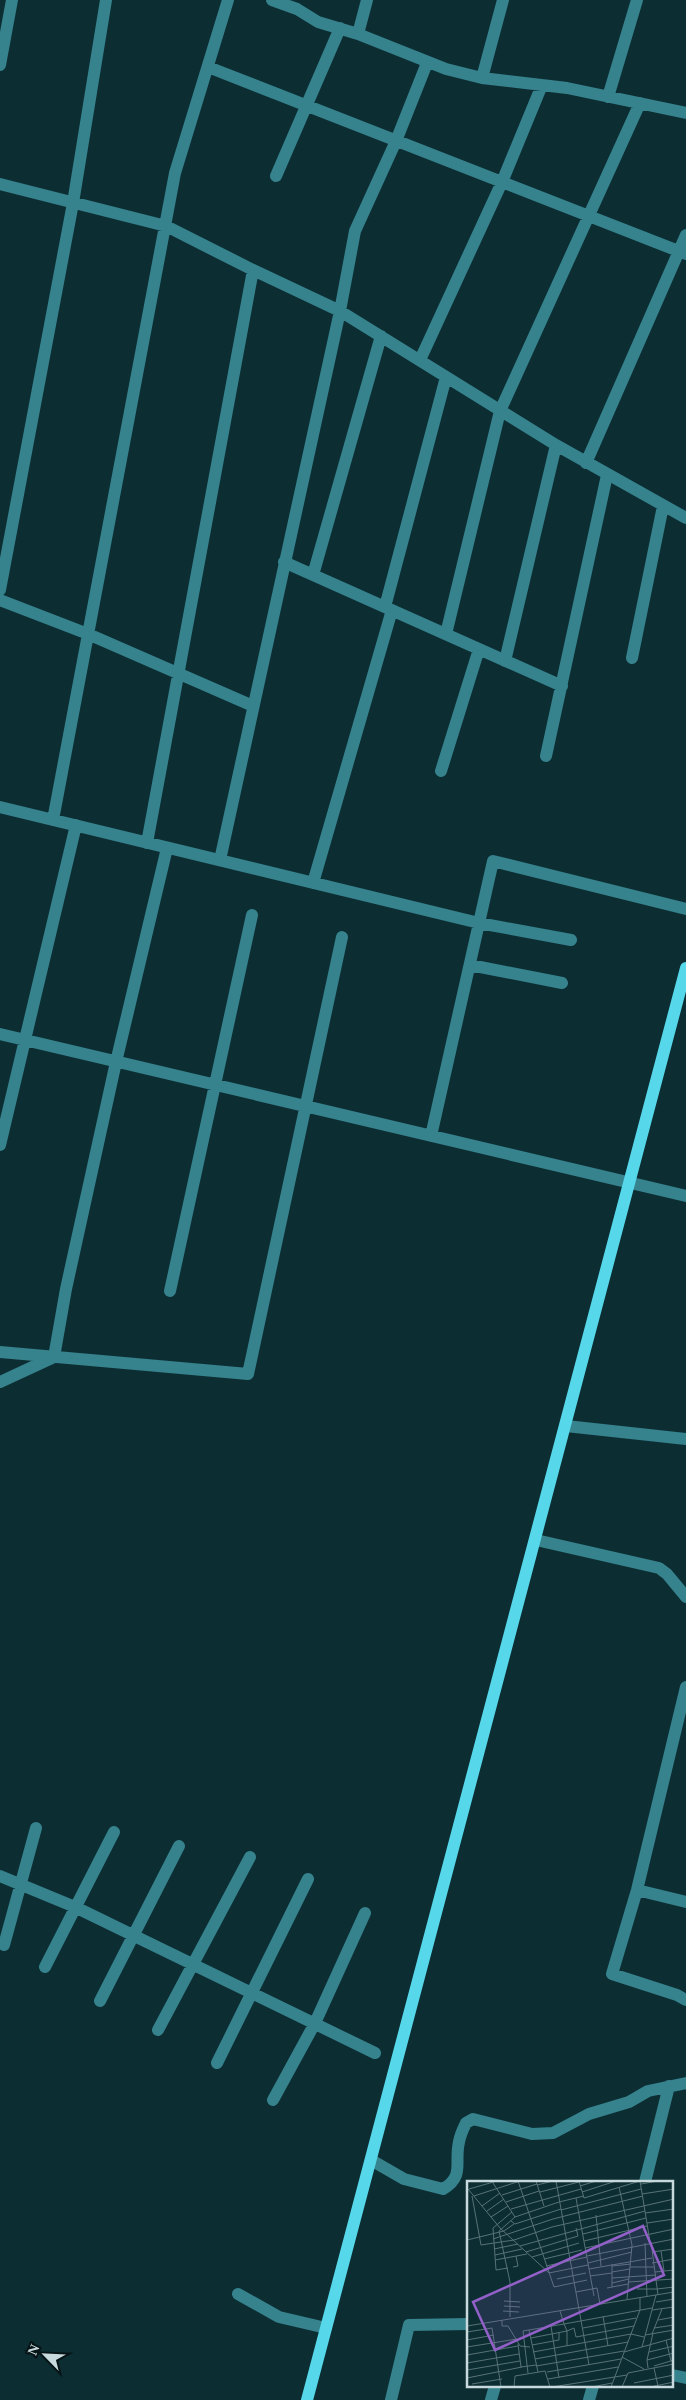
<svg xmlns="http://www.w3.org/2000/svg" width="686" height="2400" viewBox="0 0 686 2400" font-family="Georgia,serif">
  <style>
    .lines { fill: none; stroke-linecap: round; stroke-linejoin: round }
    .minor { stroke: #36828d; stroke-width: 12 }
    .major { stroke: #56d7ea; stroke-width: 12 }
    .inset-road { fill: none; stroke: #577277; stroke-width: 1 }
    .view { fill: #9260c8; fill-opacity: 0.15; stroke: #9260c8; stroke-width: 2.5 }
    .inset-edge { fill: none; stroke: #c7d9dc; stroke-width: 2.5 }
  </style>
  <rect width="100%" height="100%" fill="#0c2e33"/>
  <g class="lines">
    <!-- minor -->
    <path class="minor" d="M272 0 297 9 318 22 358 34 446 69 482 78 567 88 686 113
      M358 34 367 0
      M0 65 12 0
      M208 67 686 254
      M482 78 503 0
      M608 97 637 0
      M276 176 340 28
      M0 184 166 226 253 270 340 311 556 445 686 518
      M420 360 502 182 542 85
      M586 463 686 235
      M284 562 562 686
      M313 575 381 336
      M0 590 73 203 106 0
      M0 600 88 634 253 706
      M385 607 446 377
      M446 634 500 411 640 103
      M632 658 663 506
      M505 661 556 445
      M546 756 607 475
      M441 771 479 649
      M0 807 479 923 571 940
      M53 820 175 173 228 0
      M147 843 253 270
      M220 860 340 311 355 231 396 141 427 63
      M313 883 392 610
      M470 965 562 983
      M0 1034 686 1196
      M431 1136 493 861 686 909
      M0 1145 76 825
      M170 1291 252 915
      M0 1352 248 1374 342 937
      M0 1382 54 1357 66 1289 116 1062 167 848
      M566 1426 686 1439
      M536 1540 659 1568 667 1574 686 1597
      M686 1687 637 1890 612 1974 677 1995 686 2000
      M0 1876 75 1907 375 2053
      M637 1890 686 1902
      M4 1945 36 1828
      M45 1967 114 1832
      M100 2001 179 1846
      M158 2030 250 1857
      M217 2063 308 1879
      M273 2100 315 2023 365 1913
      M371 2160 404 2179 443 2189C465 2176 454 2163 459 2142 460 2136 463 2129 466 2123L473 2119 532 2134 553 2133 589 2114 629 2102 648 2091 686 2083
      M645 2182 669 2086
      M238 2294 279 2317 326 2328
      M672 2375 686 2378
      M391 2400 409 2325 468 2324
      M491 2400 495 2386
      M589 2400 593 2386"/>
    <!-- major -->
    <path class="major" d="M307 2400 686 968"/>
  </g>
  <!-- overview -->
  <g transform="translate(467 2181)">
    <rect width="206" height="206" fill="#0c2e33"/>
    <path class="inset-road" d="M51 0 87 106 120 99M69 0 77 25M89 0 122 184M112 0 117 17 173 0 183 61M26 2 48 36M174 3 191 0M70 4 86 0M113 5 129 0M152 6 165 64 160 118M1 8 33 47 82 92 121 84M2 8 30 0M73 11 112 1M115 11 149 0M175 13 207 8M35 14 70 3M5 15 14 64 47 59 85 46 207 18M7 15 53 0M109 17 127 115M39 21 72 10M92 21 117 15M15 25 33 12M44 28 114 8M94 29 174 8M20 30 37 18M178 32 207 28M129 34 134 85M24 36 41 25M44 40 48 43 94 28M180 42 207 38M116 53 179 37M26 58 86 38 176 15M0 59 37 50 47 43M117 60 180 45M184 61 191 114M178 62 180 116M53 65 178 30M118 67 207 48M27 68 51 63M194 70 197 90M59 71 111 55 109 47M185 71 207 68M28 74 55 68M120 75 207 58M65 76 112 62M77 78 115 69M28 79 60 73M121 82 165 71M185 82 207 78M145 83V106M79 85 120 76M145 85 164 83M46 86 51 85 49 75M163 86H187M41 87 29 89 26 47 45 31M122 88 185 77M145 91 163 88M188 91 207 89M123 95 145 92M145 97 189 94M90 98 119 92M161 101 207 98M145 102 162 98M140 107 161 103M170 108H190M190 108 207 106M109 111 130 107 133 123M37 120 53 121M189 121 207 118M37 125 53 126M185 129 207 126M36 130 52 131M93 130 97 143 185 127M136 135 141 165M43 136V101L32 50 48 36 92 21M35 139V145H41L53 165 63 166M191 139 207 136M0 145 207 111M84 145 92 197M116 147 169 137M187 147 207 144M62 149 71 191M0 151 25 147 34 206M185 153 195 128M178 154 207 149M64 157 100 150V165M0 159 27 154M199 159 204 180M51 163 54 186 69 184M65 164 92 159V152M0 166 50 158M175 166 189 114M66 171 164 153 177 156M157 171 207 157M182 171 207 165M0 174 51 165M155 176 177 188M68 178 161 161M180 179 207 172M0 182 52 173M69 185 157 170M187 185 207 179M181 187 180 179 186 152M187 187 191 205M0 189 53 180M80 191 154 178M61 192 56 150 97 143 100 150 107 147 109 156 167 145M0 197 55 186M81 198 151 186M167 202 207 194M5 203 35 198M47 206 48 195 78 190 83 206M85 206 160 194M125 206 145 202M144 206 173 129V117M155 206 161 192 207 183M183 206 207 201"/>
    <path class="view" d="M176 45 197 94 28 169 6 121Z"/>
    <rect width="206" height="206" class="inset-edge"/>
  </g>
  <!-- north arrow -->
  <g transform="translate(45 2355) rotate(294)" stroke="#071416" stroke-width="4" paint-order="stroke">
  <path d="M0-4L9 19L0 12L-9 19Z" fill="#c7d9dc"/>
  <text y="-8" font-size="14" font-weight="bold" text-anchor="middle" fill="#c7d9dc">N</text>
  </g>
</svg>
